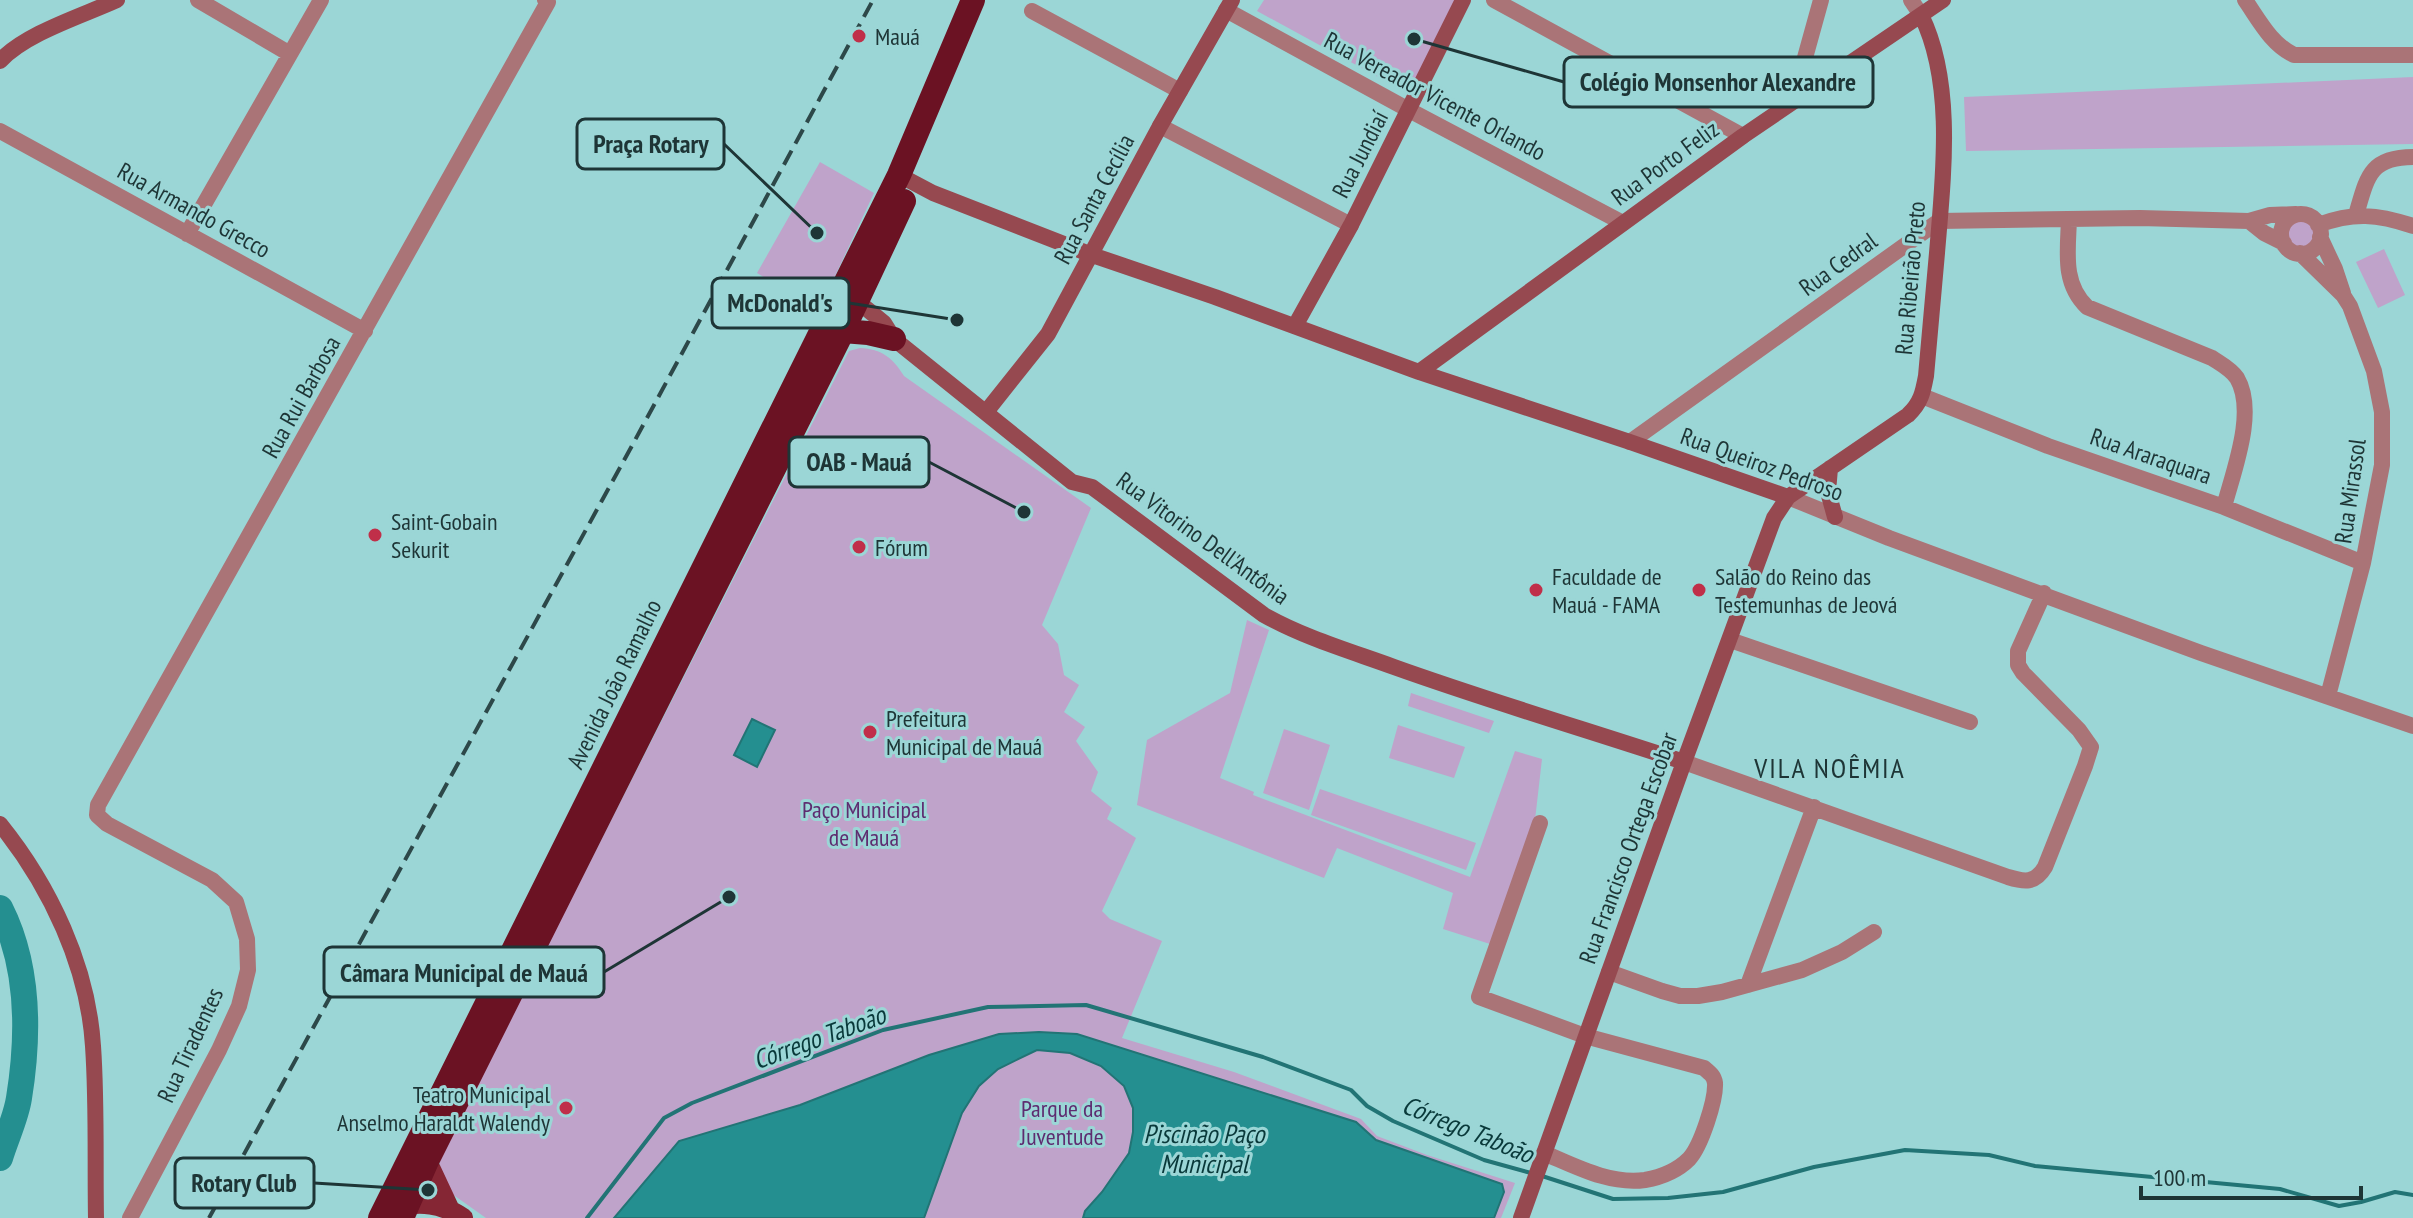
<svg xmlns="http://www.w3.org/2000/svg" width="2413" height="1218" viewBox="0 0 2413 1218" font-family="'PT Sans Narrow',sans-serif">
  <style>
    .green { fill: #bfa3ca }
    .water { fill: #248f90; stroke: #227475; stroke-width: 2 }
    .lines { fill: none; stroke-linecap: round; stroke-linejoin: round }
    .stream { stroke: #227475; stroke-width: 4 }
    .river { stroke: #248f90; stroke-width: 26 }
    .street { stroke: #aa7477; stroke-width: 16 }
    .secondary { stroke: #964950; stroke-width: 16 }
    .primary { stroke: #852634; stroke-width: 20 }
    .highway { stroke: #6b1223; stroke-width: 24 }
    .rail { stroke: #2d4849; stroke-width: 4; stroke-dasharray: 16 8; stroke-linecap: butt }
    .poi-dot { fill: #c02f49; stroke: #9bd6d6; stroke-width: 3 }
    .labels { text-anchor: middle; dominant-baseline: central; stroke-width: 6; stroke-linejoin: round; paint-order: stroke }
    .poi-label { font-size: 24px; fill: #1e3536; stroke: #9bd6d6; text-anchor: start }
    .street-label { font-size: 24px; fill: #1e3536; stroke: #9bd6d6 }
    .park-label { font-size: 24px; fill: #5e2c70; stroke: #9bd6d6 }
    .water-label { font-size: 26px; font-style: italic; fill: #09393a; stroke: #9bd6d6 }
    .quarter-label { font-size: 28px; letter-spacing: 2px; fill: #1e3536; stroke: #9bd6d6 }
    .leader { fill: none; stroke: #1e3536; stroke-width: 3 }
    .callout-dot { fill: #1e3536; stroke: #9bd6d6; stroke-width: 3 }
    .callout { fill: #9bd6d6; stroke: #1e3536; stroke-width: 3 }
    .callout-label { font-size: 26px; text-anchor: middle; font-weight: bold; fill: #1e3536 }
  </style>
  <rect width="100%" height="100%" fill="#9bd6d6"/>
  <!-- green -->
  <path class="green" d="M1264 0H1458L1411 95 1257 11Z
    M2413 77V144L1966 151 1964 97Z
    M820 162 874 193 819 310 757 273Z
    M2284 234a17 17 0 1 1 34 0a17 17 0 1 1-34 0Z
    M2384 249 2405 295 2378 308 2356 262Z
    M860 348C882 349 893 358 904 376L1091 508 1042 625 1058 644 1064 675 1079 685 1064 712 1085 727 1076 741 1098 772 1091 791 1112 808 1107 819 1136 838 1102 911 1110 919 1162 941 1122 1038 1234 1072 1361 1119 1377 1136 1427 1155 1515 1183 1501 1218H486L445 1189 439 1160 849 351Z
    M1247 620 1269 630 1220 778 1254 792 1253 795 1470 877 1515 751 1542 759 1535 820 1490 944 1443 929 1453 893 1337 848 1324 878 1137 805 1147 740 1230 693Z
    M1411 693 1494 721 1489 733 1408 706Z
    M1398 725 1465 747 1454 778 1389 758Z
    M1284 729 1330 745 1309 810 1263 793Z
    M1320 789 1476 843 1466 870 1311 815Z"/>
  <!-- water -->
  <path class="water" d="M752 719 775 730 757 767 734 755Z
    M1039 1032 1077 1034 1356 1122 1376 1140 1502 1184 1504 1192 1494 1218H1083L1085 1211 1102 1192 1129 1153 1133 1132V1108L1124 1086 1101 1066 1070 1053 1037 1050 998 1069 979 1086 962 1113 924 1218H614L679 1141 800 1105 929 1055 999 1034Z"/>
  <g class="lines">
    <!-- stream -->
    <path class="stream" d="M1539 1175 1613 1199 1668 1198 1723 1192 1814 1167 1905 1150 1989 1155 2035 1166 2280 1189 2339 1206 2361 1202 2395 1192 2413 1195
      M587 1218 664 1118 692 1103 883 1030 988 1007 1086 1005 1263 1057 1351 1090 1367 1106 1393 1121 1484 1160 1531 1173"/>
    <!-- river -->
    <path class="river" d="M0 908C29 965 29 1036 19 1098 16 1118 6 1138 0 1158"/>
    <!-- street -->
    <path class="street" d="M198 0 290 54
      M1494 0 1743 136
      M1911 0 1921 15
      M2245 0C2259 20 2271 44 2294 55H2413
      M1226 10 1409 110 1623 223
      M1032 11 1180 91
      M1793 101 1821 0
      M1160 126 1351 225
      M0 131 365 331
      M2281 234a20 20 0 1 1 40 0a20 20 0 1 1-40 0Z
      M2356 215C2367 178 2369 157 2413 157
      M2069 219C2068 251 2062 283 2087 307L2212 358C2221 364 2231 369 2237 378 2257 412 2233 472 2224 507
      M2249 221 2264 233 2284 243
      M2318 225C2354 212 2377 214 2413 226
      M187 234 321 0
      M2320 237 2335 269 2343 293
      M2300 253 2343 295 2350 306 2374 371 2382 412V465L2363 563 2328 696
      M1922 396 2048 446 2224 507 2363 563
      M1630 442 1939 221 2140 218 2249 221 2270 215 2296 214
      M1788 497 1889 538 2201 653 2413 726
      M1730 640 1970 722
      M1684 762 2008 877C2024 882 2035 884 2045 867L2085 766 2091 747 2079 730 2023 673 2018 665V651L2044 593
      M1540 823 1479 997 1585 1036 1704 1068C1710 1073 1714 1076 1715 1083 1716 1100 1701 1146 1689 1159 1677 1171 1662 1177 1645 1180 1610 1185 1575 1166 1544 1153
      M1609 972 1662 991 1680 996H1698L1722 992 1802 970 1842 952 1874 932
      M1748 985 1814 807
      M130 1218 219 1050 239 1006 248 970 247 939 236 902 212 880 107 824 97 815 98 805 548 2 545 0"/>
    <!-- secondary -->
    <path class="secondary" d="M0 61C26 33 82 16 117 0
      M899 175 933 193 1092 255 1215 297 1419 372 1630 442 1788 497
      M851 296 884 323 894 339 1072 482 1092 487 1264 615C1305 638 1350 651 1394 667 1489 701 1587 730 1684 762
      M1295 326 1351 225 1463 0
      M1419 372 1743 136 1943 0
      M986 412 1048 334 1160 126 1232 0
      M1830 468 1828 492 1835 517
      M0 824C50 886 88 966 93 1046 97 1103 95 1161 96 1218
      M1521 1218 1684 762 1774 518 1788 497 1908 415C1921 403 1923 392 1926 376 1930 335 1933 294 1937 253 1943 179 1955 83 1921 15"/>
    <!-- primary -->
    <path class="primary" d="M427 1161 449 1208
      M395 1207C420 1201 442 1203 463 1218"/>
    <!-- highway -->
    <path class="highway" d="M843 331 868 333 894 339
      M380 1218 899 175 973 0
      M402 1218 427 1161 843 331 904 201"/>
    <!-- rail -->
    <path class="rail" d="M209 1218 634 442 873 0"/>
  </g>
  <!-- markers -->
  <g class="poi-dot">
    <circle cx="859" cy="36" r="8"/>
    <circle cx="375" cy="535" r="8"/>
    <circle cx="859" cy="547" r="8"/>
    <circle cx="1536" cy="590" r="8"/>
    <circle cx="1699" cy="590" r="8"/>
    <circle cx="870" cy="732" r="8"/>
    <circle cx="566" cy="1108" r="8"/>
  </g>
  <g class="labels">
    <!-- poi labels -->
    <g class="poi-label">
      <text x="875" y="36">Mauá</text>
      <text x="391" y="521">Saint-Gobain<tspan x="391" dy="28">Sekurit</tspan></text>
      <text x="875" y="547">Fórum</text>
      <text x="1552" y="576">Faculdade de<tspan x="1552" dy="28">Mauá - FAMA</tspan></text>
      <text x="1715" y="576">Salão do Reino das<tspan x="1715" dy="28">Testemunhas de Jeová</tspan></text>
      <text x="886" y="718">Prefeitura<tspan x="886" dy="28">Municipal de Mauá</tspan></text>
      <text x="550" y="1094" text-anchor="end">Teatro Municipal<tspan x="550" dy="28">Anselmo Haraldt Walendy</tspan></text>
    </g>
    <!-- street labels -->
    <g class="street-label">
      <text transform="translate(1435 96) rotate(28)">Rua Vereador Vicente Orlando</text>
      <text transform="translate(1360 154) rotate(-63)">Rua Jundiaí</text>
      <text transform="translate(1665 163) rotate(-36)">Rua Porto Feliz</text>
      <text transform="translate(1094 199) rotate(-62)">Rua Santa Cecília</text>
      <text transform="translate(194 210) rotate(29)">Rua Armando Grecco</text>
      <text transform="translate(1838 264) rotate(-36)">Rua Cedral</text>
      <text transform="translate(1910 278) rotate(-85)">Rua Ribeirão Preto</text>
      <text transform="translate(301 397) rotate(-61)">Rua Rui Barbosa</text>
      <text transform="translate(2151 456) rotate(19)">Rua Araraquara</text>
      <text transform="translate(1762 464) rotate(20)">Rua Queiroz Pedroso</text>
      <text transform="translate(2350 491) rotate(-82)">Rua Mirassol</text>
      <text transform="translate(1203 538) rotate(36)">Rua Vitorino Dell'Antônia</text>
      <text transform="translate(614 684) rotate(-64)">Avenida João Ramalho</text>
      <text transform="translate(1628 848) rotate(-70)">Rua Francisco Ortega Escobar</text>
      <text transform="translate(190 1045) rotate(-65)">Rua Tiradentes</text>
    </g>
    <!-- park labels -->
    <g class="park-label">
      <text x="864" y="809">Paço Municipal<tspan x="864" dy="28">de Mauá</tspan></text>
      <text x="1062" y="1108">Parque da<tspan x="1062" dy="28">Juventude</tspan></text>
    </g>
    <!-- water labels -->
    <g class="water-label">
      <text transform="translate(819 1037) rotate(-20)">Córrego Taboão</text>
      <text transform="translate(1468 1129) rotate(22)">Córrego Taboão</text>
      <text x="1204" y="1133">Piscinão Paço<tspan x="1204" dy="30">Municipal</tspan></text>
    </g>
    <!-- quarter labels -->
    <g class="quarter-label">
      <text x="1830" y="767">VILA NOÊMIA</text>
    </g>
  </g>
  <!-- callouts -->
  <path class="leader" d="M1414 39L1564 82M817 233L724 144M957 320L849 303M1024 512L929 462M729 897L604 972M428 1190L314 1183"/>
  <g class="callout-dot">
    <circle cx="1414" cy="39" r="8"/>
    <circle cx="817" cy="233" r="8"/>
    <circle cx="957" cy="320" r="8"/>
    <circle cx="1024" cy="512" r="8"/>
    <circle cx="729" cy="897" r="8"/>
    <circle cx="428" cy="1190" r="8"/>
  </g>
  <g class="callout">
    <rect x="1564" y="57" width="309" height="50" rx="8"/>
    <rect x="577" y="119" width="147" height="50" rx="8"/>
    <rect x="712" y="278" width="137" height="50" rx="8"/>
    <rect x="789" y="437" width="140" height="50" rx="8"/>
    <rect x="324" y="947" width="280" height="50" rx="8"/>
    <rect x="175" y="1158" width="139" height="50" rx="8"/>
  </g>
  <g class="callout-label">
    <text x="1718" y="91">Colégio Monsenhor Alexandre</text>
    <text x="651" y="153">Praça Rotary</text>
    <text x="780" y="312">McDonald's</text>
    <text x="859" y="471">OAB - Mauá</text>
    <text x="464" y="982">Câmara Municipal de Mauá</text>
    <text x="244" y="1192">Rotary Club</text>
  </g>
  <!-- scale -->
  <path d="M2141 1186v12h220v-12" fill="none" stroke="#1e3536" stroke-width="4"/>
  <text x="2153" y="1186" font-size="24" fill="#1e3536" stroke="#9bd6d6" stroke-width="6" paint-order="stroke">100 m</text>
</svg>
